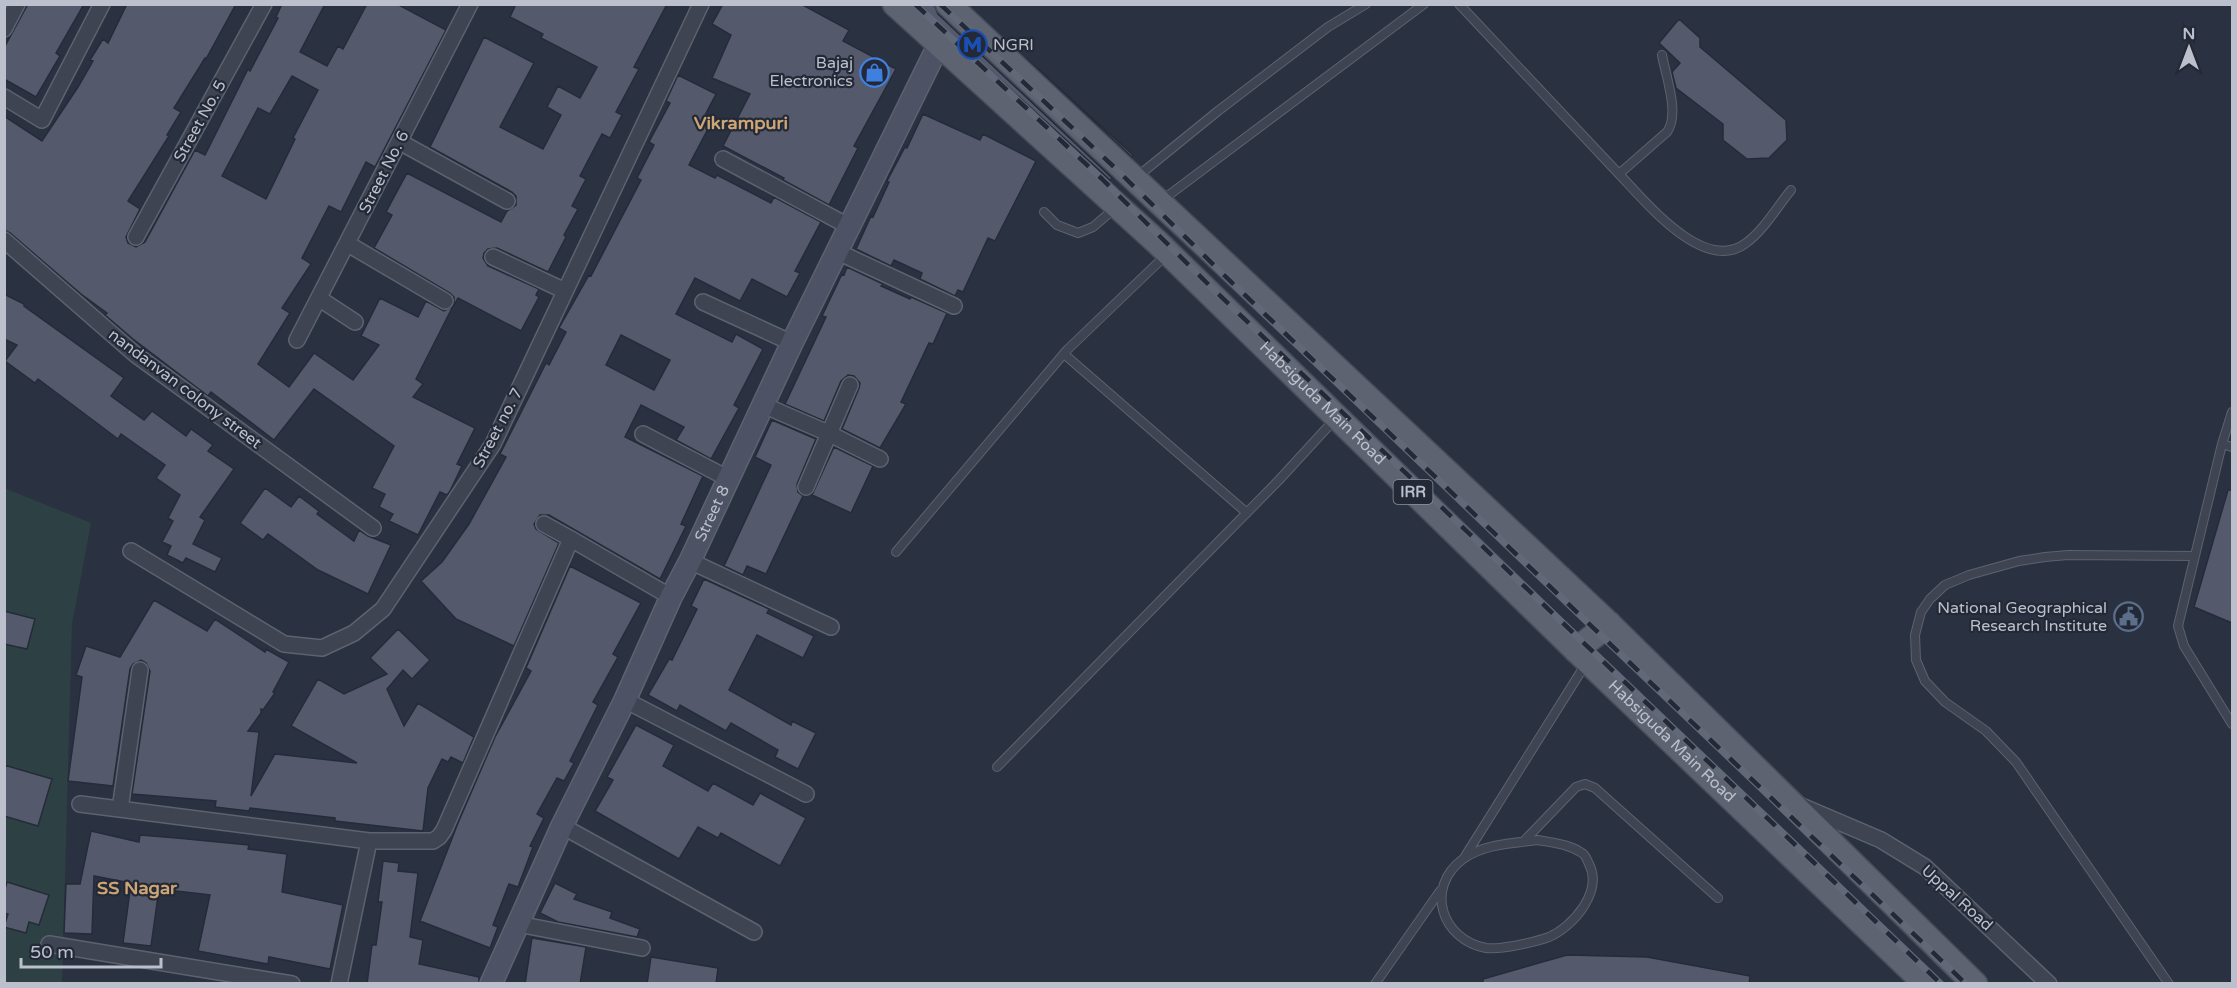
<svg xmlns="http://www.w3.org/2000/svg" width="2237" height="988" viewBox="0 0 2237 988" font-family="'Varela Round',sans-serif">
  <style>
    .green { fill: #2d4044 }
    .building { fill: #545a6c; stroke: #252b39; stroke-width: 1.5; fill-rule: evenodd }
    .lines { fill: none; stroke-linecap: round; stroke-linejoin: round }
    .lane-casing { stroke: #5d626f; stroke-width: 10 }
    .street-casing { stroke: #5d626f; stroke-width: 18 }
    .secondary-casing { stroke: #5d626f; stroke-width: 24 }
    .primary-casing { stroke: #484d5b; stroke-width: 27 }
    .lane { stroke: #3e4452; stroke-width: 8 }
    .street { stroke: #3e4452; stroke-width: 15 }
    .secondary { stroke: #4d5364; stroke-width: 21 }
    .primary { stroke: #5d6371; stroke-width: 24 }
    .rail-casing { stroke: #616878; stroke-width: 7 }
    .rail { stroke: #232937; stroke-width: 4.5; stroke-dasharray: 14; stroke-linecap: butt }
    .labels { text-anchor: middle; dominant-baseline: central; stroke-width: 4.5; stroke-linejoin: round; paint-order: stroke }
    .shield { fill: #232937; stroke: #8e939f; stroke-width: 1.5 }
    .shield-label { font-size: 15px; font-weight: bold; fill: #bcc0cc }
    .poi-label { font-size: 16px; fill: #bcc0cc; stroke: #232937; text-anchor: end }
    .street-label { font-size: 16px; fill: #bcc0cc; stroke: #232937 }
    .neighbourhood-label { font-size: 18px; font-weight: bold; fill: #cea574; stroke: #232937 }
  </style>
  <rect width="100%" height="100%" fill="#2a3242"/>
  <!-- green -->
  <path class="green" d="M4 488 91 523 72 624 62 983H5Z"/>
  <!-- building -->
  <path class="building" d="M28 4H84L56 53 60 56 36 97 4 79V48Z
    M127 4H236L206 59 205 58 174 108 181 112 167 135 169 136 128 201 140 209 126 237 128 243 136 247 145 242 195 150 205 155 248 69 250 71 278 18 276 17 282 4H325L300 52 327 66 338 46 343 49 367 4H397L446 30 375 167 366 162 341 212 329 206 302 258 311 264 282 308 290 313 258 364 289 387 314 353 353 380 379 345 361 336 380 298 418 317 426 301 444 311 453 306 416 379 423 384 413 397 475 428 457 464 462 466 450 491 447 495 440 492 418 535 389 521 393 514 379 507 385 494 372 488 394 446 314 389 274 440 211 392 208 396 133 339 105 315 107 313 81 294 10 233 4 230V116L42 141 78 87 93 61 90 60 103 39 108 43ZM292 76 318 90 293 138 295 139 266 199 222 176 258 108 270 114Z
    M516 4H667L634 67 639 69 616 112 622 115 610 138 602 134 580 176 586 179 572 206 578 209 564 235 566 237 548 272 497 248 488 249 484 253 483 258 488 266 539 289 536 295 539 297 521 331 458 298 454 305V297L450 293 374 248 392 215 386 212 407 173 501 222 507 211 516 205V196L512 192 430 147 484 37 534 63 500 127 543 149 561 115 547 107 558 86 580 98 597 67 541 38 543 34 510 17Z
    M723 4H801L849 30 843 41 896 69 854 146 858 148 829 205 783 180 784 178 723 146 750 94 712 78 731 35 712 24Z
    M917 4H934L938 14 1112 178 1110 180Z
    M1679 19 1700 38V47L1786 120 1787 140 1769 158 1747 159 1723 140V124L1676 88 1672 72 1680 63 1659 43Z
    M1026 58 1133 155 1132 157Z
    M678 75 716 94 701 123 709 127 689 165 715 178 717 175 771 203 774 197 821 222 795 271 800 273 787 297 752 279 740 301 695 278 676 314 732 342 736 334 763 349 734 405 739 408 711 459 676 440 684 427 641 405 625 437 703 476 681 524 686 526 660 579 549 515H540L534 524 536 529 559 543 514 646 456 619 421 581 442 562 469 524 506 457 500 454 546 363 549 365 566 332 559 328 589 275 591 276 641 180 637 178 654 145 649 142 670 103 666 101ZM621 335 670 360 654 390 606 365Z
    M923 114 980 140 983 134 1036 161 995 241 988 238 963 292 958 290 955 296 920 279 922 273 894 260 891 266 856 249 871 216 873 217 889 182 887 181 905 147 907 148Z
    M847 267 883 284 881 286 910 299 911 297 947 313 933 344 929 343 901 402 906 404 880 448 842 429 859 388 860 383 854 376 848 375 841 381 824 421 785 404 826 317 822 316 842 274 844 275Z
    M4 294 24 304V306L124 378 111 396 144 420 152 411 186 436 191 429 213 445 208 451 234 469 200 517 205 520 193 544 222 558 215 572 186 558 183 563 167 555 171 546 162 542 173 521 168 518 180 495 156 478 165 465 121 434 118 439 38 379 35 383 5 361 17 345 4 339Z
    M772 420 816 439 797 484 798 492 803 496 766 574 747 566 743 575 724 566 771 465 755 457Z
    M834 447 873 466 851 513 812 495Z
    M265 488 291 507 299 496 319 511 317 514 354 541 359 530 368 536 391 545 368 594 318 570 268 534 263 540 240 523Z
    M2228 490H2232V623L2194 607Z
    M570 566 641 603 613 654 618 657 593 702 598 705 570 761 574 763 564 781 557 778 537 814 544 818 530 846 533 847 518 887 509 884 493 925 498 927 490 948 420 921 458 823 495 737 531 671 526 668Z
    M704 579 769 609 767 613 814 636 803 658 757 635 729 690 791 725 792 721 816 733 798 769 775 757 778 750 731 723 726 731 680 705 677 711 648 695 669 659 672 660 697 609 691 606Z
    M154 600 207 631 215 619 265 652 266 649 289 662 273 692 275 693 263 710 261 709V713L248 731 259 732 251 796 275 754 357 763 291 726 318 679 344 694 387 674 370 658 398 629 430 660 412 679 403 670 387 689 404 726 418 703 474 737 463 763 451 757 448 762 442 759 428 788 423 831 335 821V818L250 808 249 811 215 807 216 801 132 794 150 671 146 663 141 660 133 664 130 669 113 786 68 781 82 677 76 675 86 646 120 657Z
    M4 611 35 619 27 649 4 644Z
    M636 725 674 745 663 766 708 791 713 783 753 805 760 793 806 818 780 866 721 833 718 838 698 827 679 859 595 811 613 780 607 777Z
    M4 765 52 779 38 826 4 816Z
    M91 831 139 842 140 835 177 838 249 845 248 849 287 854 282 892 343 905 330 969 269 957 268 964 198 951 210 895 159 889 151 946 123 943 131 883 94 876 92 934 64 933 66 884H80Z
    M383 861 399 863 398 871 418 873 410 937 423 940 419 964 479 977V984H367L372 945H376L382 902H378Z
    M7 882 49 895 39 925 29 922 26 933 4 927 8 914 4 913V892Z
    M555 883 577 894 574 899 612 912 610 918 640 929 637 937 558 922 540 913Z
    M532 938 586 947 580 984H525Z
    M1567 955 1647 957 1750 976 1749 984H1483V979Z
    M651 957 718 968 716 984H647Z"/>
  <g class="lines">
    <defs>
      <path id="lane" d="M1459 4 1619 174 1667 132C1680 114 1666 77 1662 55
        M1619 174C1645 201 1704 275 1746 243 1764 230 1777 207 1791 190
        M1138 176 1218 111 1328 27 1366 4
        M1161 201 1424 4
        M1044 212 1057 225 1078 233 1093 227 1115 208
        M1064 354 1247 513
        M2232 412 2222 444 2178 626 2184 646 2232 724
        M2222 444 2232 447
        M896 552 1067 350 1165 256
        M997 767 1279 480 1335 419
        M1538 840C1553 843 1569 844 1582 853 1586 855 1587 860 1589 864 1603 891 1574 926 1549 937 1535 942 1501 950 1486 948 1442 940 1424 888 1463 859 1484 844 1514 843 1538 840Z
        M1523 842 1576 787 1585 784 1595 788 1718 898
        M1464 858 1585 665
        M1375 984 1440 891
        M2169 984 2016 762 1986 731 1945 702 1925 681 1916 660 1915 635 1921 612 1930 599 1945 585 1969 575 2019 561 2045 557 2068 555 2195 556"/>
      <path id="street" d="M4 29 17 4
        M4 97 42 120 102 4
        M400 142 507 201
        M723 159 850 227
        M136 237 264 4
        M4 240 136 355 373 528
        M348 244 445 301
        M838 252 954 306
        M493 257 565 291
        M320 299 355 322
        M703 302 792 343
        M297 340 470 4
        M763 405 828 433 880 459
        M643 434 729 479
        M806 487 850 385
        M544 524 571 539
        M131 551 284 644 322 648 354 633 383 609 493 444 701 4
        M690 561 831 627
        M625 700 806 794
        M80 804 369 841H433L439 837 444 830 571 539 671 597
        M1799 805 1881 840 1925 867 2049 984
        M120 809 140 670
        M562 826 754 932
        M518 924 642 948
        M49 944 292 984
        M339 984 369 841"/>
      <g id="secondary">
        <path id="s1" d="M491 984 562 826 625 700 671 597 690 561 792 343 939 44"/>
      </g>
      <g id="primary">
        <path id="s2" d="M895 4 1157 242 1576 650 1926 984"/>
        <path d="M948 4 1609 624 1975 984"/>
        <path d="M1576 650 1609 624"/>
      </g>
    </defs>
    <!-- lane casing -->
    <use href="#lane" class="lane-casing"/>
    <!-- street casing -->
    <use href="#street" class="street-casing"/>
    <!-- secondary casing -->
    <use href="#secondary" class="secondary-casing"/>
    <!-- primary casing -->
    <use href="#primary" class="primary-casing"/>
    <!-- lane -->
    <use href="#lane" class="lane"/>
    <!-- street -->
    <use href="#street" class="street"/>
    <!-- secondary -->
    <use href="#secondary" class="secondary"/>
    <!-- primary -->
    <use href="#primary" class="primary"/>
    <defs>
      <path id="rail" d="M915 4 1102 179 1212 288 1941 984
        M940 4 1113 166 1224 275 1966 984"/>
    </defs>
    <!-- rail casing -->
    <use href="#rail" class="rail-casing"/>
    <!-- rail -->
    <use href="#rail" class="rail"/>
  </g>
  <!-- icons -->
  <defs>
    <symbol id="metro-ring" viewBox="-11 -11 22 22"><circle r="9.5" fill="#232937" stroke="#1a4fb4" stroke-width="1.5"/><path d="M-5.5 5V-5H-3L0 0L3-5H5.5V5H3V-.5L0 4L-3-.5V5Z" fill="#1a4fb4"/></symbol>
    <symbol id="shop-ring" viewBox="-11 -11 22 22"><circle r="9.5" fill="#232937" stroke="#3f7fe0" stroke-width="1.5"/><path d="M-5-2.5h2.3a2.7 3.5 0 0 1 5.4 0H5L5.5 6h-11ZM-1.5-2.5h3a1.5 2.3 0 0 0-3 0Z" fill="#3f7fe0"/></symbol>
    <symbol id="civic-ring" viewBox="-11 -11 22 22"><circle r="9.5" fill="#232937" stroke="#5c6f8a" stroke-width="1.5"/><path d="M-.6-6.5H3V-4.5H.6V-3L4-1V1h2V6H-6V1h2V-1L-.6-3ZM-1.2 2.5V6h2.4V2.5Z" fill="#5c6f8a"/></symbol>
  </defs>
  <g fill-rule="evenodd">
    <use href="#metro-ring" x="956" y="28" width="33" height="33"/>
    <use href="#shop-ring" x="858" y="56" width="33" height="33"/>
    <use href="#civic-ring" x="2112" y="600" width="33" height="33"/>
  </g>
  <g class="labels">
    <!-- shield labels -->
    <rect class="shield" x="1393.5" y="480" width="39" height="24" rx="4.5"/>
    <g class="shield-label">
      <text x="1413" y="492">IRR</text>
    </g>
    <!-- poi labels -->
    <g class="poi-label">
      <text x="993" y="45" text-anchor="start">NGRI</text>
      <text x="853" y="63">Bajaj<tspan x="853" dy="18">Electronics</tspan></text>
      <text x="2107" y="608">National Geographical<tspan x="2107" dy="18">Research Institute</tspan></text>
    </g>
    <!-- street labels -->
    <g class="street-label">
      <text transform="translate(200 121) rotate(-61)">Street No. 5</text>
      <text transform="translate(384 172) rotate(-63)">Street No. 6</text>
      <text transform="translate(185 389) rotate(37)">nandanvan colony street</text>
      <text stroke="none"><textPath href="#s2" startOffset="585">Habsiguda Main Road</textPath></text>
      <text transform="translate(498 428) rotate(-62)">Street no. 7</text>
      <text stroke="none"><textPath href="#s1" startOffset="520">Street 8</textPath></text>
      <text stroke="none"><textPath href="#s2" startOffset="1071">Habsiguda Main Road</textPath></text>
      <text transform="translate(1957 898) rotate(42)">Uppal Road</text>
    </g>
    <!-- neighbourhood labels -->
    <g class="neighbourhood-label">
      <text x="741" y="123">Vikrampuri</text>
      <text x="137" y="888">SS Nagar</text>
    </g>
  </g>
  <!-- border -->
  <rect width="2237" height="988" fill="none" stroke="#bcc0cc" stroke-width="12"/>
  <!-- north arrow -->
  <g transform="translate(2189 48)" stroke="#232937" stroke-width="4.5" paint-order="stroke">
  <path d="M0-4.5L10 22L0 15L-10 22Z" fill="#bcc0cc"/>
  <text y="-9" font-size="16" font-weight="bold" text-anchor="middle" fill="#bcc0cc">N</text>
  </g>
  <!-- scale -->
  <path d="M21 958v9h140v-9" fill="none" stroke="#bcc0cc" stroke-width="3"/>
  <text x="30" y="958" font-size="18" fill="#bcc0cc" stroke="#232937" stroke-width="4.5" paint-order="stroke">50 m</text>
</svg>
